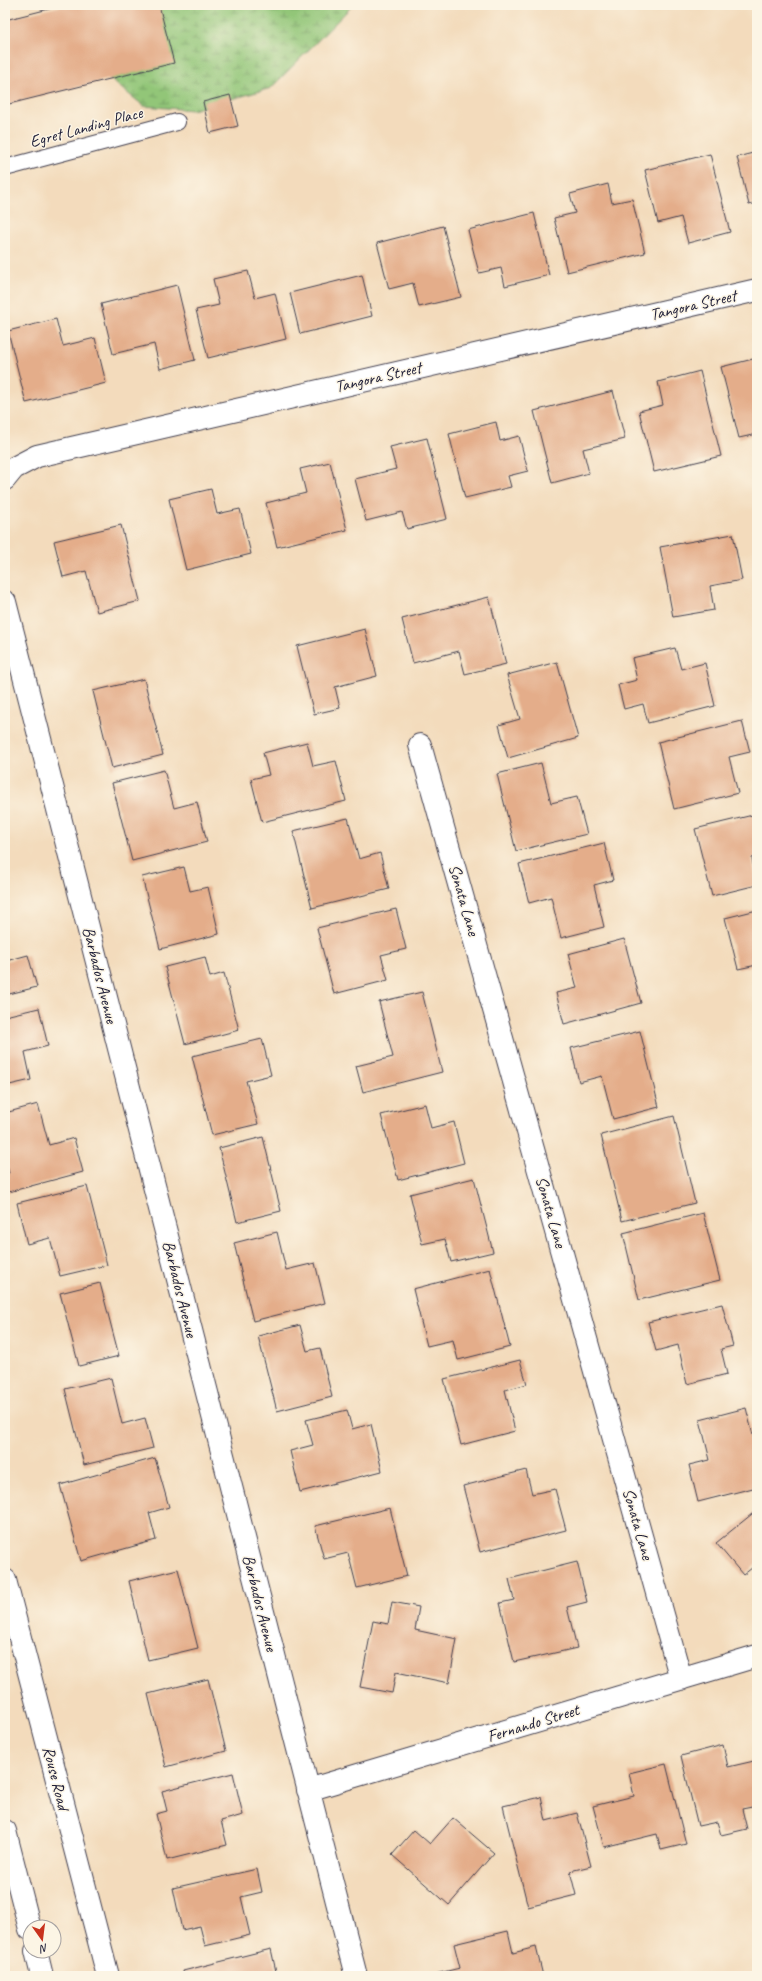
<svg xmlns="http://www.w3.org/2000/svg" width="762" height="1981" viewBox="0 0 762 1981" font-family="Caveat,sans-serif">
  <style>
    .wetland { fill: url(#wetland-marsh); stroke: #5a745a }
    .building { fill: #e4ad8a }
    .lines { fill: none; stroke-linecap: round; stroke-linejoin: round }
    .service-casing { stroke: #413e4e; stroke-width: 18 }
    .minor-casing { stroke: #413e4e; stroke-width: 24 }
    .tertiary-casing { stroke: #413e4e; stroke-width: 24 }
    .service { stroke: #fff; stroke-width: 16 }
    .minor { stroke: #fff; stroke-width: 22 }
    .tertiary { stroke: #fff; stroke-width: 22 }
    .labels { text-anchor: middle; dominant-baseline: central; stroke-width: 3; stroke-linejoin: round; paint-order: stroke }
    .street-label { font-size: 17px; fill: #22223b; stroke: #fcf5e5 }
  </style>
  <defs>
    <pattern id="wetland-marsh" width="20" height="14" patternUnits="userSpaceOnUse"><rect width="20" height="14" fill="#92c678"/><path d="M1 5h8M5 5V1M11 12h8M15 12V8" fill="none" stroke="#77a064"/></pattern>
  </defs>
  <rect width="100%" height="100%" fill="#fcf5e5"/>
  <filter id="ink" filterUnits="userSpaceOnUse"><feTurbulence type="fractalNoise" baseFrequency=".025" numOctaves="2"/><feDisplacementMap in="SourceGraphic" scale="8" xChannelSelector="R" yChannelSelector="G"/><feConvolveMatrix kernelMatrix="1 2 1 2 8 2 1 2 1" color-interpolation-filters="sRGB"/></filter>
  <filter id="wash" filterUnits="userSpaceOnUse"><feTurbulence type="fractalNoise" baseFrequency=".012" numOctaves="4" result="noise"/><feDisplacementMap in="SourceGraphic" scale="16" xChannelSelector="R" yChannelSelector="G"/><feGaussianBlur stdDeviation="0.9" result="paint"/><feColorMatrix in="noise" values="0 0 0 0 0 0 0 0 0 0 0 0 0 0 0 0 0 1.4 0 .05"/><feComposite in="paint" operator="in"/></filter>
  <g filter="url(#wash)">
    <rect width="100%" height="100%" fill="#f3dbbc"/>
    <!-- wetland -->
    <path class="wetland" d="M72 5H353L271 88 192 110 144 106 83 58Z"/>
    <g id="blocks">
      <!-- building -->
      <path class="building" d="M65 5H159L174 63 5 105V20Z
        M230 95 238 126 210 133 203 102Z
        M757 152V203L749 205 737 157Z
        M710 154 730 232 688 243 681 217 658 223 645 170Z
        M608 184 612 203 632 199 645 253 567 272 554 218 575 213 570 194Z
        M534 213 549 275 505 286 501 268 479 273 468 230Z
        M443 226 461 297 419 307 413 283 389 289 377 243Z
        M248 271 255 298 275 293 286 339 208 358 196 310 219 305 213 279Z
        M362 275 372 316 300 334 290 293Z
        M177 285 195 360 160 369 154 344 113 354 101 304Z
        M56 319 63 346 95 338 106 383 26 403 8 331Z
        M757 358V434L739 438 721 367Z
        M700 371 721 456 654 472 639 411 663 405 658 382Z
        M613 391 625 439 583 449 589 473 552 483 534 411Z
        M496 422 500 441 519 436 528 471 508 476 511 487 465 498 449 434Z
        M427 438 447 519 407 529 402 512 366 521 355 479 396 469 390 447Z
        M330 462 347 530 277 547 266 503 306 493 300 469Z
        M211 489 217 514 240 509 251 554 186 570 169 499Z
        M121 525 140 601 97 612 86 571 63 577 54 541Z
        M733 534 742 580 710 586 714 610 673 617 660 547Z
        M489 597 506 664 465 674 459 651 413 663 402 619Z
        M365 629 377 676 335 687 340 708 314 714 297 646Z
        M675 648 681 669 705 663 715 706 648 723 643 704 624 709 618 685 637 680 632 658Z
        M557 662 578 738 508 758 499 725 520 719 507 675Z
        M144 679 163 755 112 768 93 691Z
        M742 721 750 752 729 757 738 793 674 809 658 742Z
        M307 742 313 766 336 761 346 801 262 822 251 779 269 775 263 753Z
        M541 763 551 803 577 797 587 834 516 851 497 774Z
        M164 770 174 808 197 802 207 842 132 861 112 783Z
        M757 814V857L752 858 757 885 712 896 695 829Z
        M348 818 359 859 380 853 389 889 312 908 293 831Z
        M604 843 613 880 594 885 604 927 561 938 551 897 529 903 519 864Z
        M184 867 190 891 208 887 219 934 160 949 142 877Z
        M396 909 406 949 381 955 388 980 334 994 317 928Z
        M757 910V965L738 969 725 918Z
        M624 939 641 1003 564 1024 556 993 577 988 568 954Z
        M28 955 37 987 5 995V958L6 961Z
        M205 957 210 977 224 973 239 1030 185 1044 165 967Z
        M422 992 442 1072 363 1092 356 1066 393 1057 379 1002Z
        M39 1008 48 1046 25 1052 31 1080 5 1086V1016Z
        M640 1031 659 1107 613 1119 602 1076 579 1082 571 1048Z
        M262 1039 271 1075 246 1081 258 1124 212 1135 192 1056Z
        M38 1104 49 1145 74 1138 83 1172 5 1193V1174L9 1173 5 1159V1113Z
        M425 1104 431 1128 454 1122 464 1163 398 1180 381 1115Z
        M674 1116 695 1203 622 1221 601 1135Z
        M263 1137 281 1211 237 1222 219 1148Z
        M474 1178 493 1252 451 1262 445 1239 422 1244 410 1194Z
        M87 1186 107 1265 60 1276 50 1238 27 1244 17 1203Z
        M703 1213 720 1280 639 1300 623 1233Z
        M277 1232 286 1270 315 1263 325 1303 253 1321 234 1243Z
        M490 1269 510 1347 458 1360 453 1340 427 1346 413 1289Z
        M100 1283 119 1356 79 1366 60 1293Z
        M722 1304 733 1346 721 1349 727 1374 687 1384 678 1345 656 1351 648 1322Z
        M300 1325 307 1351 320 1348 332 1397 277 1411 258 1336Z
        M520 1360 527 1384 505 1390 515 1431 461 1445 444 1379Z
        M111 1378 122 1424 145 1418 153 1448 84 1465 65 1389Z
        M746 1408 757 1451V1487L698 1502 689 1465 710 1460 700 1420Z
        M347 1410 352 1429 371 1424 382 1471 300 1492 290 1451 313 1445 306 1420Z
        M155 1458 169 1507 149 1513 156 1540 81 1561 60 1485Z
        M526 1470 532 1494 555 1489 566 1530 480 1552 463 1486Z
        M390 1508 407 1576 357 1588 348 1553 324 1559 315 1526Z
        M757 1510V1564L743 1575 716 1543Z
        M577 1562 587 1602 567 1607 577 1648 514 1662 500 1603 514 1600 509 1579Z
        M178 1569 198 1648 148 1660 129 1581Z
        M392 1602 419 1607 415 1630 457 1639 449 1683 396 1672 392 1693 360 1687 373 1621 388 1624Z
        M208 1679 226 1751 166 1767 148 1694Z
        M723 1745 728 1767 754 1761 757 1775V1806L742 1809 747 1829 721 1835 717 1822 698 1826 681 1756Z
        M666 1764 686 1844 661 1850 657 1834 604 1847 593 1806 634 1796 629 1773Z
        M233 1773 243 1815 221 1821 227 1845 167 1860 156 1814 167 1811 162 1791Z
        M541 1797 546 1821 577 1813 591 1866 570 1871 576 1895 528 1907 503 1806Z
        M453 1818 494 1853 449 1905 392 1855 414 1830 430 1844Z
        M257 1869 262 1892 241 1897 250 1935 205 1946 200 1926 182 1930 173 1888Z
        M508 1931 513 1953 536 1947 543 1976H436L435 1974 460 1968 454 1944Z
        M271 1949 277 1976H184L183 1971Z"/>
    </g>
  </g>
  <g filter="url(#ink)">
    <use href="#blocks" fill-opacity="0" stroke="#413e4e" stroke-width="1"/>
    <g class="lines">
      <defs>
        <path id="service" d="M5 168 177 122"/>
        <path id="minor" d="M5 479 14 468 37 456 757 290
          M5 602 356 1976
          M420 745 681 1679
          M308 1790 757 1656"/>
        <path id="tertiary" d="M5 1580 108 1976
          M5 1831 30 1929
          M36 1951 42 1976"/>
      </defs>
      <!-- service casing -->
      <use href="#service" class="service-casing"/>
      <!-- minor casing -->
      <use href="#minor" class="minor-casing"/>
      <!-- tertiary casing -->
      <use href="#tertiary" class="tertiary-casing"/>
      <!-- service -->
      <use href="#service" class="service"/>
      <!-- minor -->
      <use href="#minor" class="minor"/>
      <!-- tertiary -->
      <use href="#tertiary" class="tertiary"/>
    </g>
  </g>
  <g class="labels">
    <!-- street labels -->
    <g class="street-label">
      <text transform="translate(86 127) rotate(-15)">Egret Landing Place</text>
      <text transform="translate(693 305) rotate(-13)">Tangora Street</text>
      <text transform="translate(378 377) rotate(-13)">Tangora Street</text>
      <text transform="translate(464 900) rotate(74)">Sonata Lane</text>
      <text transform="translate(100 975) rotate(76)">Barbados Avenue</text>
      <text transform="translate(551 1212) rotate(74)">Sonata Lane</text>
      <text transform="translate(180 1289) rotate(76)">Barbados Avenue</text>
      <text transform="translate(638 1524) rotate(74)">Sonata Lane</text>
      <text transform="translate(260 1603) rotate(76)">Barbados Avenue</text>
      <text transform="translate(533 1723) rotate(-17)">Fernando Street</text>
      <text transform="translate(56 1778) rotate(76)">Rouse Road</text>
    </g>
  </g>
  <!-- margin -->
  <rect width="762" height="1981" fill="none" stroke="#fcf5e5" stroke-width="20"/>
  <!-- north arrow -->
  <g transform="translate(42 1939) rotate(166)"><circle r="19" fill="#fcf5e5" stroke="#a5a1a1"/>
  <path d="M0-3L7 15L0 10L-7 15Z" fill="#c8321e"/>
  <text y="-6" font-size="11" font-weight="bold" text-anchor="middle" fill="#22223b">N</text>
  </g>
</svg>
